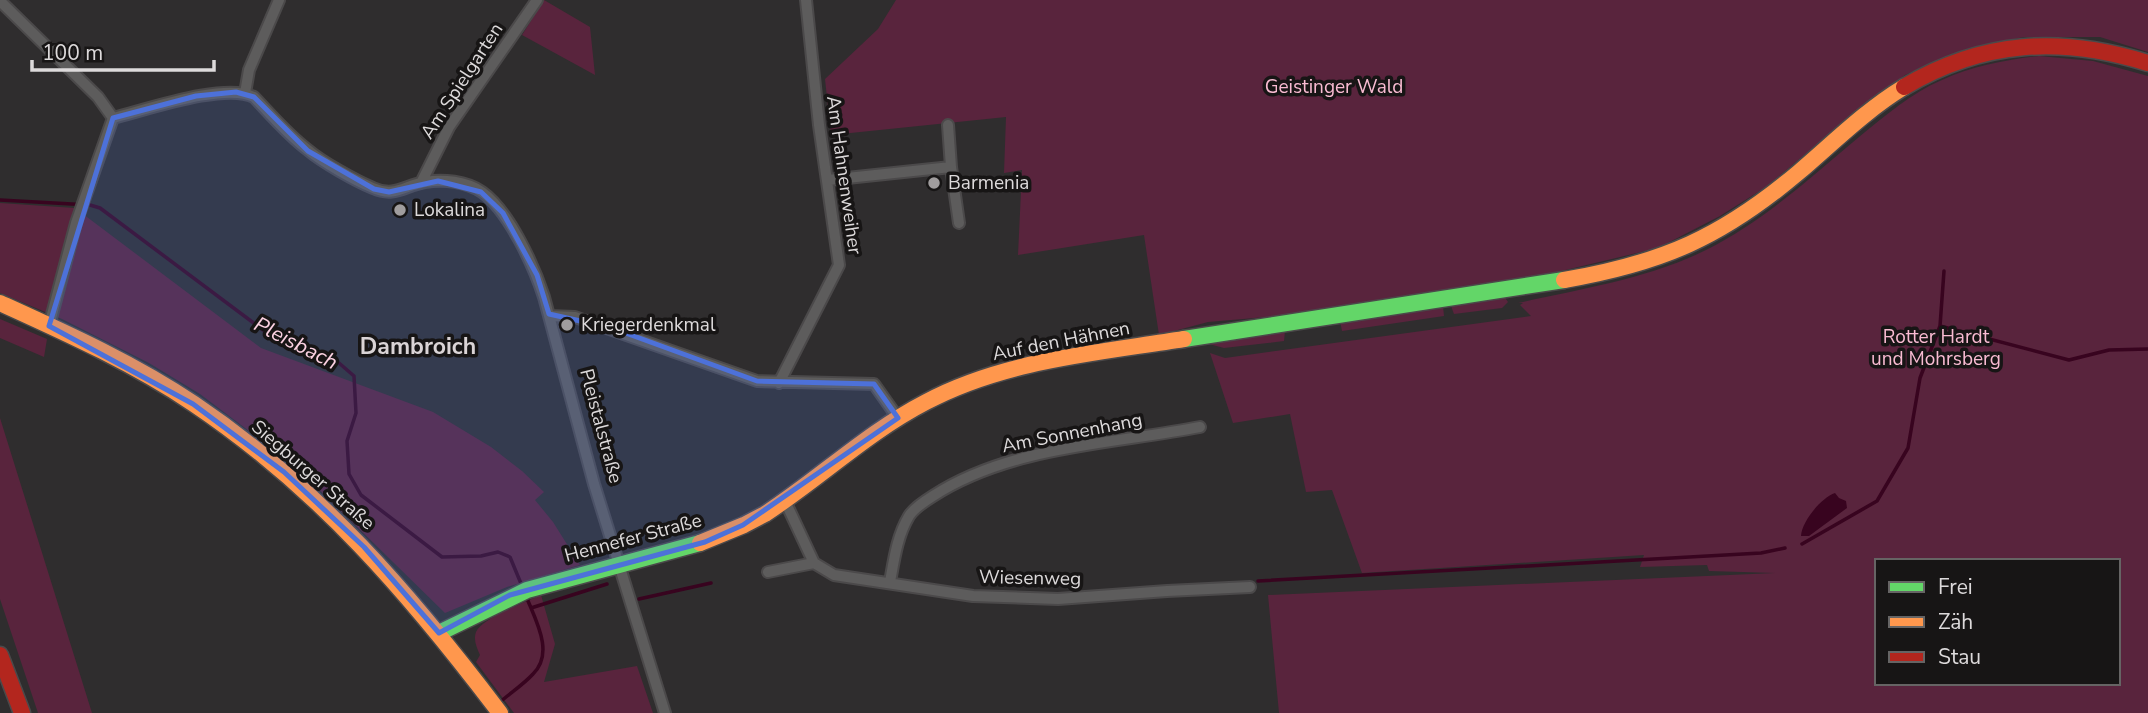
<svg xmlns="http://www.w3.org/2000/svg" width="2148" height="713" viewBox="0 0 2148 713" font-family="'Nunito Sans',sans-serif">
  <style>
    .green { fill: #59243d; fill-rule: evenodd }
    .water { fill: #38041f }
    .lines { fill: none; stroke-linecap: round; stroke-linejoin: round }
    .stream { stroke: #38041f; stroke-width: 3.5 }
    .street-casing { stroke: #4b494a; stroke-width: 14 }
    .fast-casing { stroke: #4b494a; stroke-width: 19 }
    .slow-casing { stroke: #4b494a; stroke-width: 19 }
    .jam-casing { stroke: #4b494a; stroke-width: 19 }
    .street { stroke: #5d5c5c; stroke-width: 10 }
    .fast { stroke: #63d668; stroke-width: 16 }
    .slow { stroke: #ff974d; stroke-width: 16 }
    .jam { stroke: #b3261e; stroke-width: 16 }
    .marked { fill: #4d71d9; fill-opacity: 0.2; stroke: #4d71d9; stroke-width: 5; stroke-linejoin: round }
    .poi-dot { fill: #a09d9e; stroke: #171515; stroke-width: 2.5 }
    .labels { text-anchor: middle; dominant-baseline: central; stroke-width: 7; stroke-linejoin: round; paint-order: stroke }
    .street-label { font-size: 19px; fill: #dddadb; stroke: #171515 }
    .park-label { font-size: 19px; fill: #f9bbd2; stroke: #171515 }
    .poi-label { font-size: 19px; fill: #dddadb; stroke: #171515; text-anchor: start }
    .water-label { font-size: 21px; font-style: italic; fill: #fcd2e2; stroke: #171515 }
    .quarter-label { font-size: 23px; font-weight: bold; fill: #dad4d6; stroke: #171515 }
  </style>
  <rect width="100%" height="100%" fill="#2f2d2e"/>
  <!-- green -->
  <path class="green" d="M544 0 590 27 595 75 522 35Z
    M896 0H2148V52L2100 37H2024L1964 50 1905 75 1846 120 1766 187 1720 216 1658 248 1532 278 1291 315 1208 322 1159 335 1144 235 1018 255 1022 170 1004 173 1006 117 831 135 825 79 878 29Z
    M2039 56 2093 61 2148 76V713H1279L1268 595 1775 573 1709 571 1707 565 1640 567 1644 555 1362 573 1332 490 1306 492 1290 414 1233 423 1210 353 1225 358 1531 316 1520 305 1523 303H1518C1580 289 1648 279 1706 250 1763 222 1811 177 1859 137 1885 116 1911 93 1942 80 1972 66 2006 60 2039 56ZM1877 561H2118V683H1877Z
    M0 203 75 208 261 348 433 412 491 447 522 471 544 492 535 500 553 522 580 565 507 587 445 613 293 464 200 394 149 363 62 319 0 293Z
    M1504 296 1508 302 1502 308 1454 314 1451 306Z
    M1443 306 1444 316 1342 331 1340 321Z
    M0 319 47 339 44 357 0 338Z
    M1285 331 1284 341 1224 348 1209 344Z
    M0 418 92 713H38L0 599Z
    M541 595 555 644 544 682 637 666 653 713H514L476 662 480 655C477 648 473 640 476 632 482 618 526 602 541 595Z"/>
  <!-- water -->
  <path class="water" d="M1835 493 1839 498 1846 501 1847 508 1809 536H1801C1802 521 1821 498 1835 493Z"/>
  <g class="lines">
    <!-- stream -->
    <path class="stream" d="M0 200 90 205 100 208 267 333 339 363 354 376 356 413 347 441 349 474 361 495 442 557 481 556 498 552 510 557 522 586
      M1940 326 2069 360 2109 350 2148 349
      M1802 544 1877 501 1908 448 1920 378 1940 326 1944 271
      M1258 581 1761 553 1785 548
      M639 599 711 583
      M531 608 607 584
      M499 703C510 693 523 685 533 674 555 653 535 619 526 596"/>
    <defs>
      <path id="street" d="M0 1 98 97 113 118
        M245 93 249 70 279 0
        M113 118C146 110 225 82 254 97 271 115 288 135 308 150 322 162 356 181 373 188 395 198 405 185 425 182 443 179 466 181 482 192 509 211 534 266 544 297L594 484 665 713
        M951 167 959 223
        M828 180 951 167 948 125
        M421 183 449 127 537 0
        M550 316 575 317 757 381 874 384 898 418
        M49 326 76 223 113 118
        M779 383 839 265 819 125 806 0
        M785 501 814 563 834 575 973 596 1058 599 1167 591 1250 587
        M768 572 814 563
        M890 582C894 560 897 536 909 516 914 508 925 501 933 496 1010 446 1112 444 1200 427"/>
      <path id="fast" d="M1184 339 1564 280
        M439 633 527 590 700 543"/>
      <path id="slow" d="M1564 280C1663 263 1722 237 1799 172 1833 143 1866 110 1904 87
        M0 303C66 333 133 363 194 404 320 489 409 593 500 713
        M700 543 744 525 765 514C820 478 868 432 926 402 1005 360 1097 353 1184 339"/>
      <path id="jam" d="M1904 87C1983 40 2061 36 2148 63
        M0 655 22 713"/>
    </defs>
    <!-- street casing -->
    <use href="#street" class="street-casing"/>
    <!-- fast casing -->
    <use href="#fast" class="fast-casing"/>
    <!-- slow casing -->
    <use href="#slow" class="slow-casing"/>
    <!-- jam casing -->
    <use href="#jam" class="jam-casing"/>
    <!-- street -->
    <use href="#street" class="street"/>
    <!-- fast -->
    <use href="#fast" class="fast"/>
    <!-- slow -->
    <use href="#slow" class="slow"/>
    <!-- jam -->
    <use href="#jam" class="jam"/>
  </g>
  <!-- marked area -->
  <path class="marked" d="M236 92 254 97 308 151 374 189 389 192 438 181 481 192 503 213 537 275 549 314 612 328 757 381 874 384 898 418 743 525 705 542 510 595 439 633 364 547 284 472 193 404 49 326 113 118 196 96Z"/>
  <!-- markers -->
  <g class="poi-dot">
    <circle cx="934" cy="183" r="7"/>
    <circle cx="400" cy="210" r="7"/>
    <circle cx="567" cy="325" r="7"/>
  </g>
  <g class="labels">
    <!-- street labels -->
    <g class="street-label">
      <text transform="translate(462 81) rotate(-57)">Am Spielgarten</text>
      <text transform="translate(844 175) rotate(82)">Am Hahnenweiher</text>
      <text transform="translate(1061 341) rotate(-11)">Auf den Hähnen</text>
      <text transform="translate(601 426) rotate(75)">Pleistalstraße</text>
      <text transform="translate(1072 433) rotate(-11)">Am Sonnenhang</text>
      <text transform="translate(313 475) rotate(41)">Siegburger Straße</text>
      <text transform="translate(633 538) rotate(-15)">Hennefer Straße</text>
      <text transform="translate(1030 578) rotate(1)">Wiesenweg</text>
    </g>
    <!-- park labels -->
    <g class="park-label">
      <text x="1334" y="87">Geistinger Wald</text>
      <text x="1936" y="337">Rotter Hardt<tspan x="1936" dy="22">und Mohrsberg</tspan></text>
    </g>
    <!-- poi labels -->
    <g class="poi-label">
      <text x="948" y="183">Barmenia</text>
      <text x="414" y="210">Lokalina</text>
      <text x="581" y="325">Kriegerdenkmal</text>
    </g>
    <!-- water labels -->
    <g class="water-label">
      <text transform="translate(296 343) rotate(27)">Pleisbach</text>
    </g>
    <!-- quarter labels -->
    <g class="quarter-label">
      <text x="418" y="346">Dambroich</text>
    </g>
  </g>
  <!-- legend -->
  <rect x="1875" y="559" width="245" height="126" fill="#171515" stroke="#666464" stroke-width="2"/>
  <rect x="1889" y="582" width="35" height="10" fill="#63d668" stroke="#666464" stroke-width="2"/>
  <text x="1938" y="594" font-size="21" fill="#dddadb">Frei</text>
  <rect x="1889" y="617" width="35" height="10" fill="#ff974d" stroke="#666464" stroke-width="2"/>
  <text x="1938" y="629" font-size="21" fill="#dddadb">Zäh</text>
  <rect x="1889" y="652" width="35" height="10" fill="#b3261e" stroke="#666464" stroke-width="2"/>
  <text x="1938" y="664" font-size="21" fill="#dddadb">Stau</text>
  <!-- scale -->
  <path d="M32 60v10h182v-10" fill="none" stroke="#dddadb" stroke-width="3.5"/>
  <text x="42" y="60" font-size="21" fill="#dddadb" stroke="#171515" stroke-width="5" paint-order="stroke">100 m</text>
</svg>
